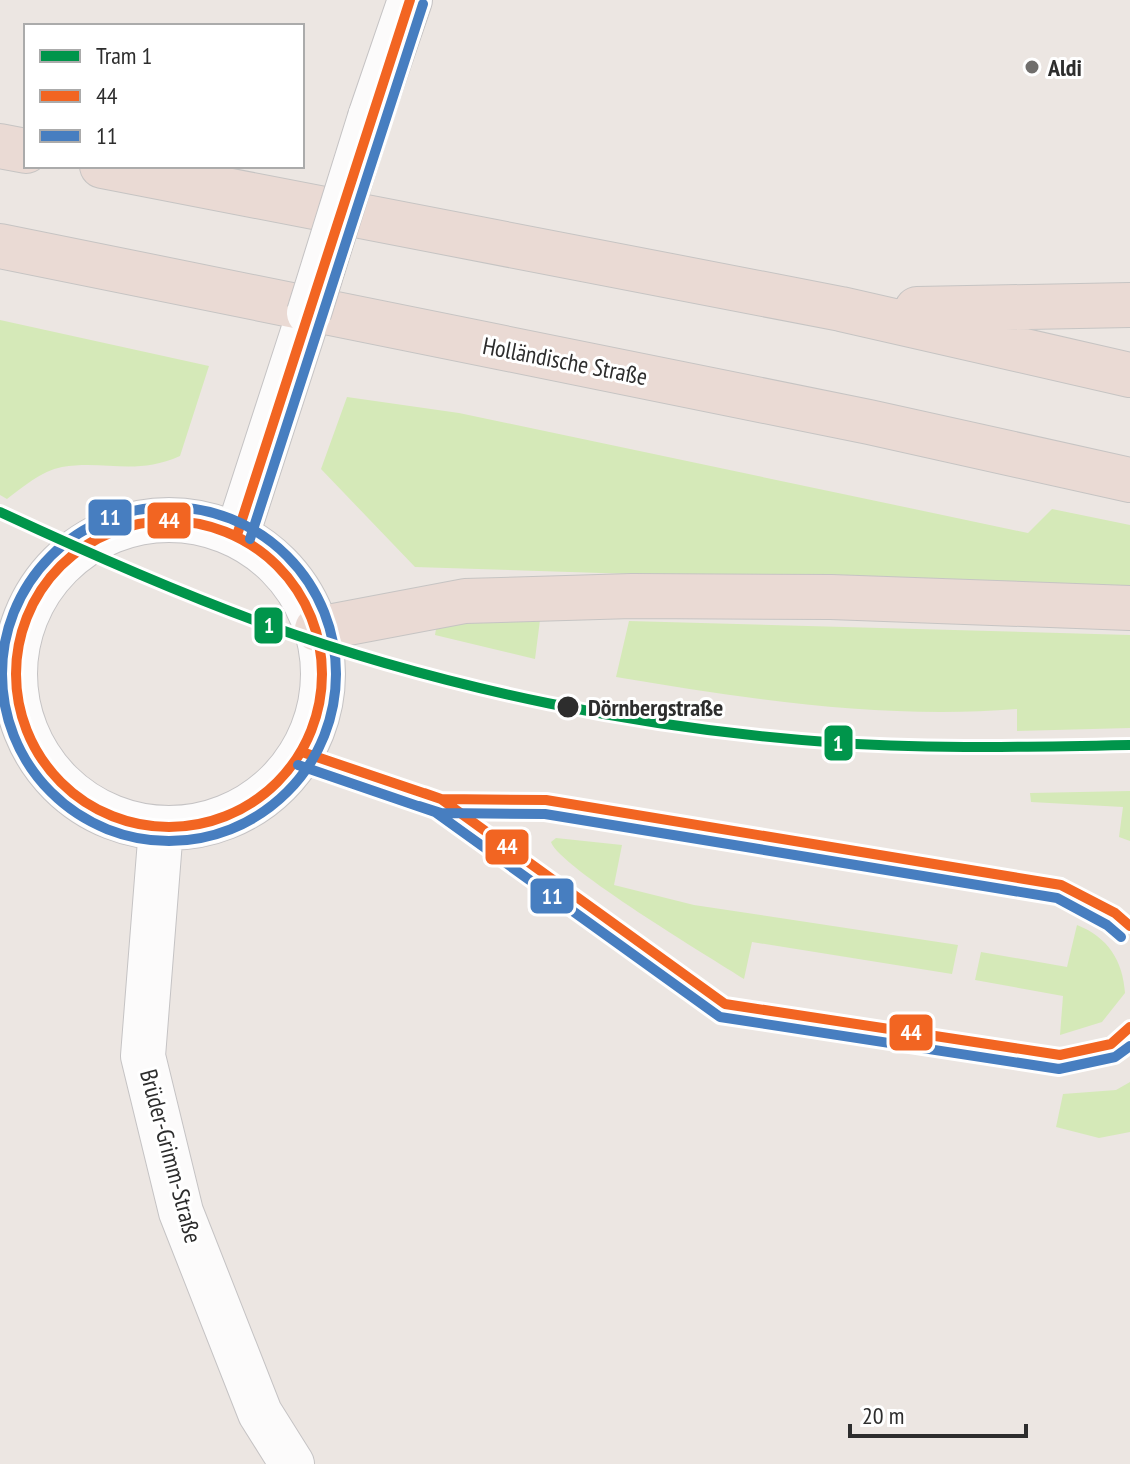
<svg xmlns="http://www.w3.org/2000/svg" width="1130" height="1464" viewBox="0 0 1130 1464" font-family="'PT Sans Narrow',sans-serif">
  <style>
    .green { fill: #d5e9b8 }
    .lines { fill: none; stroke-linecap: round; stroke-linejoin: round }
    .minor-casing { stroke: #c5c3c4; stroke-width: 46 }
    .highway-casing { stroke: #c6c4c3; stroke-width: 46 }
    .minor { stroke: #fcfbfb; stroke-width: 44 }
    .highway { stroke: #eadad4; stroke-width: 44 }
    .minor-bridge-casing { stroke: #c5c3c4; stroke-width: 46; stroke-linecap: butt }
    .minor-bridge { stroke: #fcfbfb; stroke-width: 44 }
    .bus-1-casing { stroke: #fff; stroke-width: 16 }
    .bus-2-casing { stroke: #fff; stroke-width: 16 }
    .bus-1 { stroke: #f26522; stroke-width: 10 }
    .bus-2 { stroke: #477ec0; stroke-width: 10 }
    .tram-1-casing { stroke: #fff; stroke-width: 16 }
    .tram-1 { stroke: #00954b; stroke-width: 10 }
    .poi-dot { fill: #706e6c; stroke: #fff; stroke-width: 3 }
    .stop-dot { fill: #2d2d2d; stroke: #fff; stroke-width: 3 }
    .labels { text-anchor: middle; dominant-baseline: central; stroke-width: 6; stroke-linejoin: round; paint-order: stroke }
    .poi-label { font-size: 24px; font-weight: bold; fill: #2d2d2d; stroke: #fff; text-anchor: start }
    .street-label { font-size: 24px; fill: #2d2d2d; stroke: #fff }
    .stop-label { font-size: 24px; font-weight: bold; fill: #2d2d2d; stroke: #fff; text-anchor: start }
    .line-badge { stroke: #fff; stroke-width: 3 }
    .badge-label { font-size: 22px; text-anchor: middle; font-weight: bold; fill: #fff }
  </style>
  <rect width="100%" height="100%" fill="#ece6e2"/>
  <!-- green -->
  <path class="green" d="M0 320 209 366 180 456C135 476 106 460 62 467 41 471 23 487 7 499L0 495Z
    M347 397 459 413 1028 533 1052 509 1130 525V590L415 567 321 469Z
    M540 620 535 659 435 635 437 623Z
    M629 621 1130 635V728L1017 731V709C885 720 747 699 616 677Z
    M1130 791V841L1119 837 1123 807 1031 802 1030 793Z
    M556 838 622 845 614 885 694 905 958 945 952 974 752 942 744 979C713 959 559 867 551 842Z
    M1077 925C1108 937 1123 961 1125 993L1102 1022 1060 1035 1063 996 975 980 981 952 1067 967Z
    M1130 1082V1132L1099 1138 1056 1127 1063 1094 1116 1090Z"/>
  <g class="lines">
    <defs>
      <path id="minor" d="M370 117 410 0
        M15 674a154 154 0 1 1 308 0a154 154 0 1 1-308 0Z
        M237 535 309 313
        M161 828 143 1056 181 1212 260 1413 292 1464"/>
      <path id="highway" d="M0 146 26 151
        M102 166 841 309 1130 375
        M0 246 869 422 1130 480
        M917 309 1130 305
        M317 629 465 601 632 596 831 597 1130 608"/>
    </defs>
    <!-- minor casing -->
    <use href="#minor" class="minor-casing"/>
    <!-- highway casing -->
    <use href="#highway" class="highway-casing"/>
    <!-- minor -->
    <use href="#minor" class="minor"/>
    <!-- highway -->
    <use href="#highway" class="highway"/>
    <defs>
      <path id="minor-bridge" d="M309 313 370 117"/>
    </defs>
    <!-- minor-bridge casing -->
    <use href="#minor-bridge" class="minor-bridge-casing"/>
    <!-- minor-bridge -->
    <use href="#minor-bridge" class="minor-bridge"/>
    <defs>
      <path id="bus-1" d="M16 674a153 153 0 1 1 306 0a153 153 0 1 1-306 0Z
        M237 535 410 0
        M302 752 441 799 725 1004 1060 1055 1111 1044 1130 1027
        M424 793 441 799 546 800 1061 885 1115 913 1130 926"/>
      <path id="bus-2" d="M2 674a167 167 0 1 1 334 0a167 167 0 1 1-334 0Z
        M250 539 423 4
        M298 765 435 812 720 1017 1059 1069 1115 1057 1130 1046
        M419 806 441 813 545 814 1057 898 1107 925 1121 937"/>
    </defs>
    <!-- bus-1 casing -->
    <use href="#bus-1" class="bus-1-casing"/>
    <!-- bus-2 casing -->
    <use href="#bus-2" class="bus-2-casing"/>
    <!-- bus-1 -->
    <use href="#bus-1" class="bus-1"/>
    <!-- bus-2 -->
    <use href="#bus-2" class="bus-2"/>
    <defs>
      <path id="tram-1" d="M0 512C88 553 176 592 267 625 449 690 647 730 840 743 937 749 1033 747 1130 745"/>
    </defs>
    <!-- tram-1 casing -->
    <use href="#tram-1" class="tram-1-casing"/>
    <!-- tram-1 -->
    <use href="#tram-1" class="tram-1"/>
  </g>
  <!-- markers -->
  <circle class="poi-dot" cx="1032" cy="67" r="8"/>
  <circle class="stop-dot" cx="568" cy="707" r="12"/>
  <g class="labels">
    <!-- poi labels -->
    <g class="poi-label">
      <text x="1048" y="67">Aldi</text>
    </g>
    <!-- street labels -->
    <g class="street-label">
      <text transform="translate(565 361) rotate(11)">Holländische Straße</text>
      <text transform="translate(171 1156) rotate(75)">Brüder-Grimm-Straße</text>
    </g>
    <!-- stop labels -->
    <g class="stop-label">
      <text x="588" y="707">Dörnbergstraße</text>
    </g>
  </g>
  <g class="line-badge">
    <rect x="87" y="498" width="46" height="39" rx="8" fill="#477ec0"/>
    <rect x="146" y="501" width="46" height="39" rx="8" fill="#f26522"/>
    <rect x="253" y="606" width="31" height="39" rx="8" fill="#00954b"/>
    <rect x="823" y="724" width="31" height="38" rx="8" fill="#00954b"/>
    <rect x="484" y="828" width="46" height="38" rx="8" fill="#f26522"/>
    <rect x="529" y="877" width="46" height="38" rx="8" fill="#477ec0"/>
    <rect x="888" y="1013" width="46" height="39" rx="8" fill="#f26522"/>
  </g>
  <g class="badge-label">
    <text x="110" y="525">11</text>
    <text x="169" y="528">44</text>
    <text x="269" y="633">1</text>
    <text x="838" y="751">1</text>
    <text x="507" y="854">44</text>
    <text x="552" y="904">11</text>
    <text x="911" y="1040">44</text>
  </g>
  <!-- legend -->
  <rect x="24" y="24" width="280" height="144" fill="#ffffff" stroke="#ababab" stroke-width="2"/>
  <rect x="40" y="50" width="40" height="12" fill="#00954b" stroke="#ababab" stroke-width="2"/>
  <text x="96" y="64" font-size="24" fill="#2d2d2d">Tram 1</text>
  <rect x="40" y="90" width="40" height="12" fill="#f26522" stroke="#ababab" stroke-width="2"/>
  <text x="96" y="104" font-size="24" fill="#2d2d2d">44</text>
  <rect x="40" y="130" width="40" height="12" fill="#477ec0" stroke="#ababab" stroke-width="2"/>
  <text x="96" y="144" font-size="24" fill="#2d2d2d">11</text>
  <!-- scale -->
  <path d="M850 1424v12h176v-12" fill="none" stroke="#2d2d2d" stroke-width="4"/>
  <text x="862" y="1424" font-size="24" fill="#2d2d2d" stroke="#ffffff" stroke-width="6" paint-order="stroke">20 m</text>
</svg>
